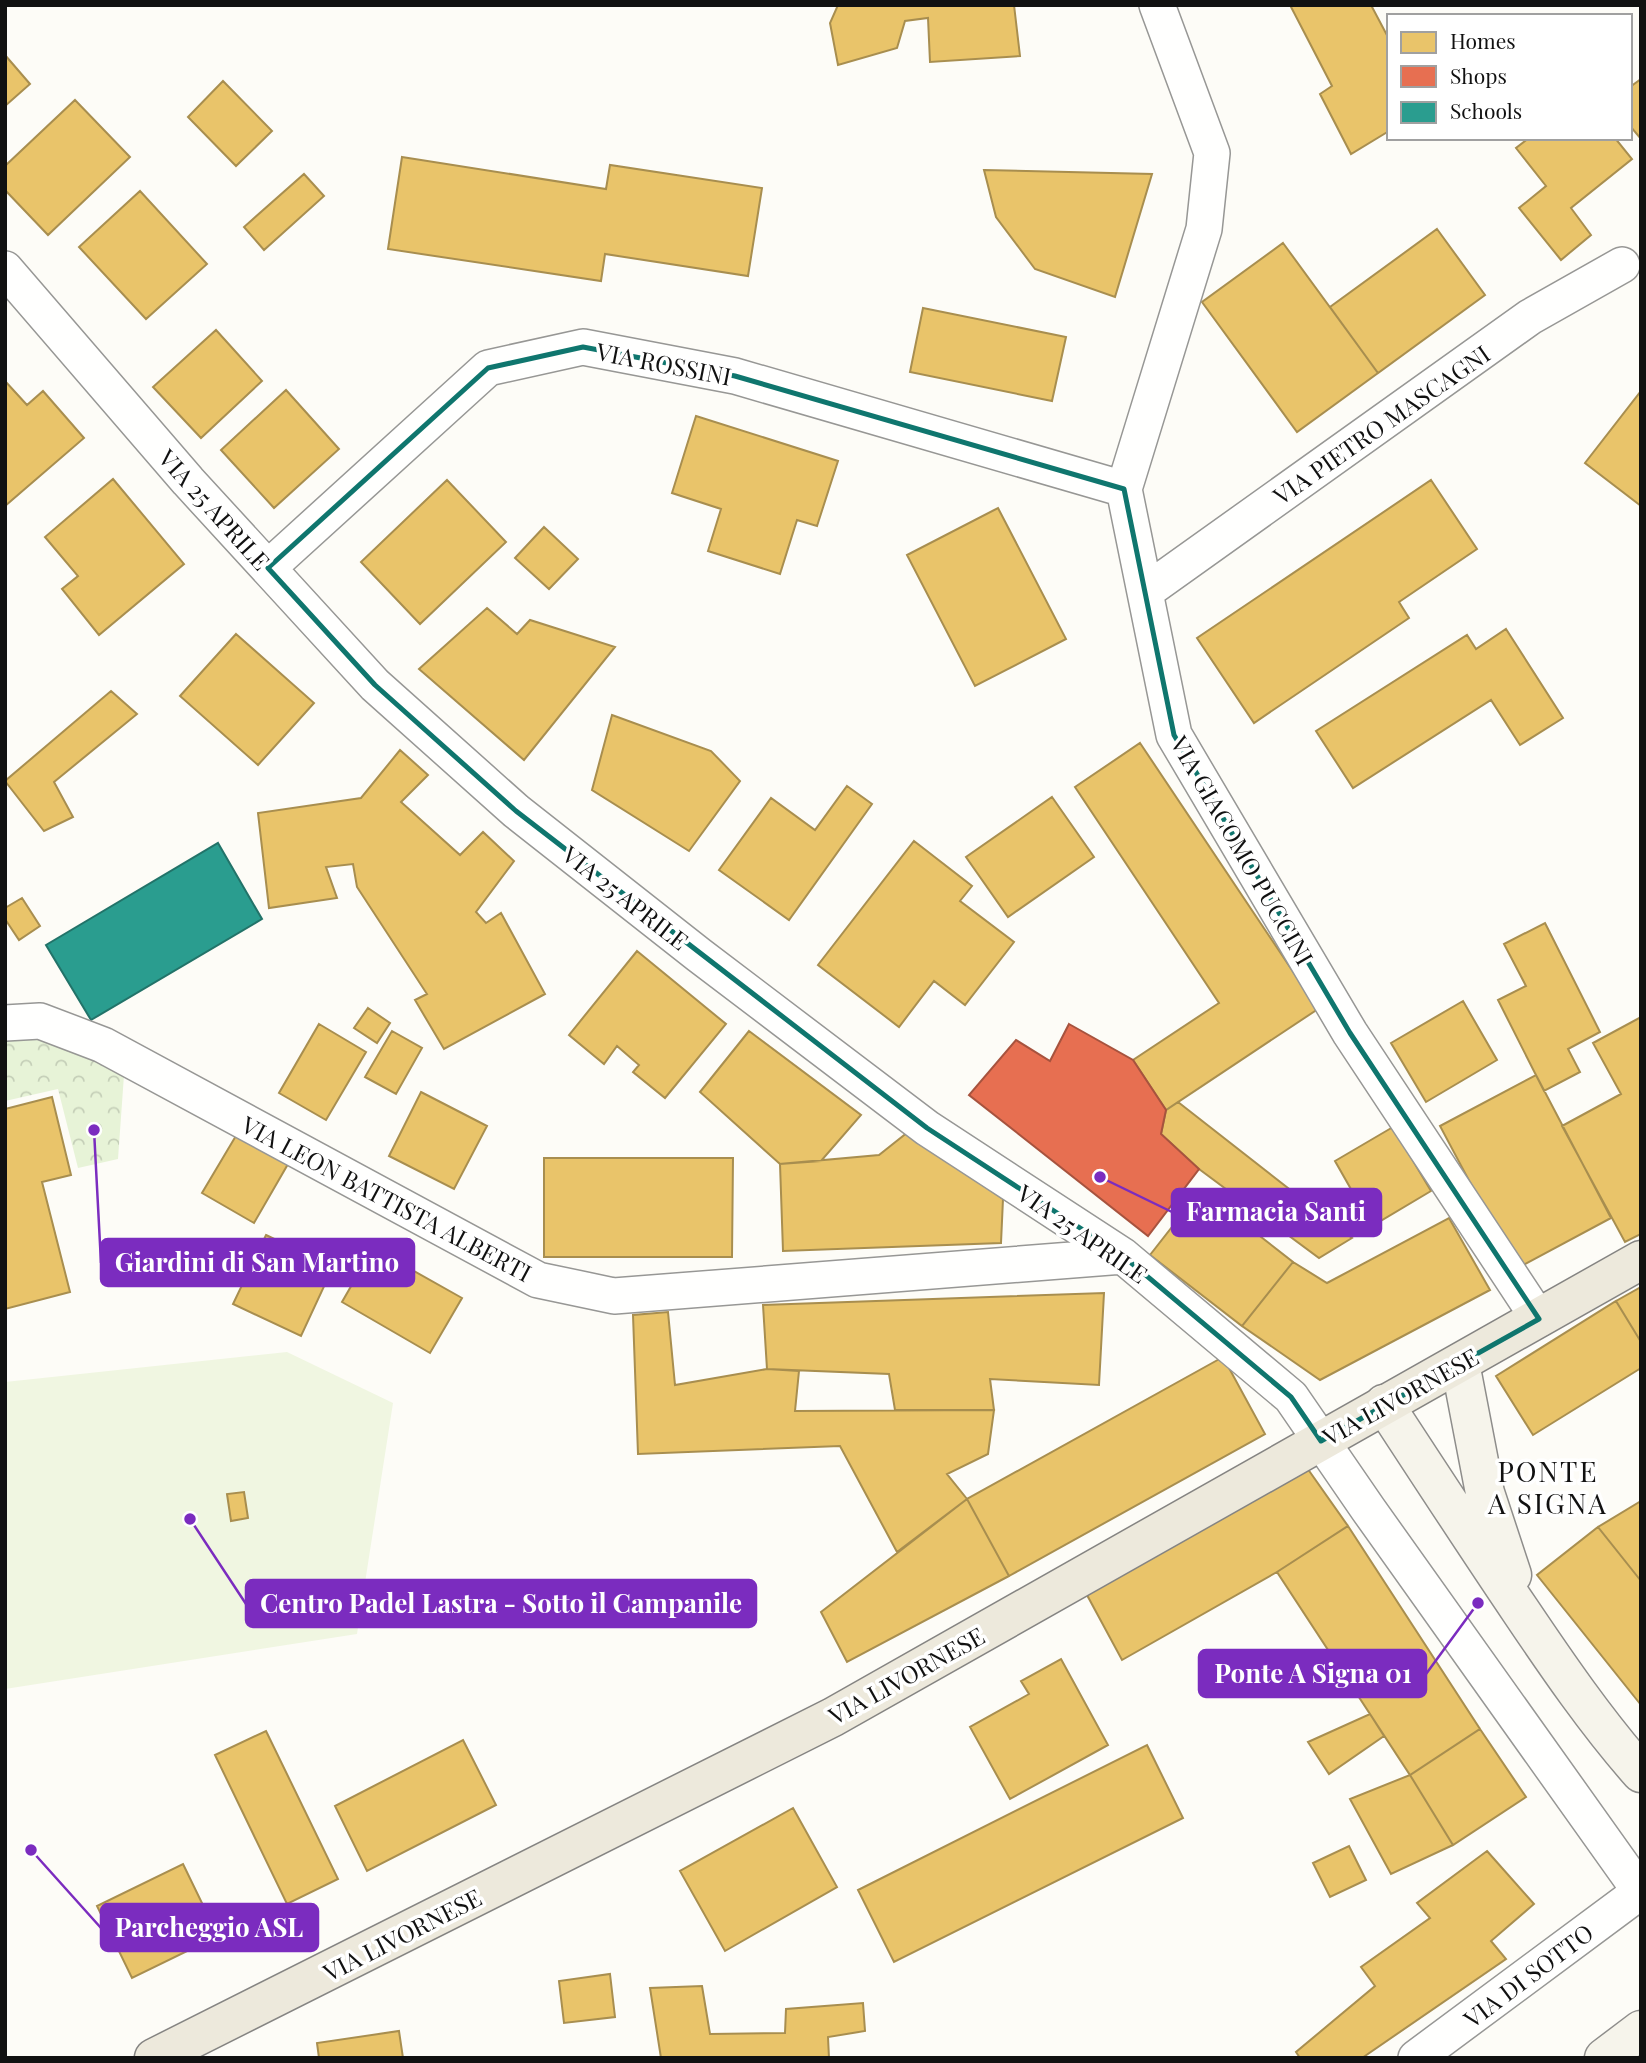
<svg xmlns="http://www.w3.org/2000/svg" width="1646" height="2063" viewBox="0 0 1646 2063" font-family="'Playfair Display',serif">
  <style>
    .park { fill: url(#park-crowns) }
    .pitch { fill: #f0f6e1 }
    .homes { fill: #e9c46a; stroke: #a88e4f; stroke-width: 2 }
    .shops { fill: #e76f51; stroke: #a7533e; stroke-width: 2 }
    .schools { fill: #2a9d8f; stroke: #227369; stroke-width: 2 }
    .lines { fill: none; stroke-linecap: round; stroke-linejoin: round }
    .street-casing { stroke: #979795; stroke-width: 38 }
    .secondary-casing { stroke: #8e8d8b; stroke-width: 41 }
    .primary-casing { stroke: #858482; stroke-width: 41 }
    .street { stroke: #fffffe; stroke-width: 35 }
    .secondary { stroke: #f6f4eb; stroke-width: 38 }
    .primary { stroke: #ede9dc; stroke-width: 38 }
    .marked { fill: none; stroke: #0f766e; stroke-width: 5; stroke-linejoin: round }
    .labels { text-anchor: middle; dominant-baseline: central; stroke-width: 7; stroke-linejoin: round; paint-order: stroke }
    .street-label { font-size: 24px; fill: #111; stroke: #fff }
    .quarter-label { font-size: 28px; letter-spacing: 2px; fill: #111; stroke: #fff }
    .leader { fill: none; stroke: #7b2cbf; stroke-width: 2.5 }
    .callout-dot { fill: #7b2cbf; stroke: #fff; stroke-width: 2.5 }
    .callout { fill: #7b2cbf; stroke: #7b2cbf; stroke-width: 2.5 }
    .callout-label { font-size: 26px; text-anchor: middle; font-weight: bold; fill: #fff }
  </style>
  <defs>
    <pattern id="park-crowns" width="20" height="18" patternUnits="userSpaceOnUse" patternTransform="scale(1.75)"><rect width="20" height="18" fill="#e7f3d7"/><path d="M2 6a3 3 0 1 1 6 0M12 15a3 3 0 1 1 6 0" fill="none" stroke="#c5cfb8"/></pattern>
  </defs>
  <rect width="100%" height="100%" fill="#fdfcf7"/>
  <!-- park -->
  <path class="park" d="M44 1036 82 1051 124 1075 118 1159 78 1168 58 1089 5 1101V1038Z"/>
  <!-- pitch -->
  <path class="pitch" d="M287 1352 393 1403 357 1634 5 1689V1382Z"/>
  <!-- homes -->
  <path class="homes" d="M838 5H1014L1020 56 930 62 928 18 905 21 897 48 838 65 830 23Z
    M1290 5H1371L1389 39V131L1351 154 1320 94 1332 86Z
    M5 55 30 84 5 106Z
    M1641 79V139L1630 126V87Z
    M223 81 272 131 236 166 188 117Z
    M75 100 130 157 48 235 5 190V166Z
    M1529 138H1615L1632 159 1571 208 1591 235 1561 260 1519 208 1546 186 1516 148Z
    M402 157 606 189 610 165 762 188 748 276 605 254 601 281 388 249Z
    M984 170 1152 174 1115 297 1035 269 996 217Z
    M304 174 324 196 264 250 244 227Z
    M140 191 207 264 146 319 79 247Z
    M1437 229 1485 295 1378 373 1330 307Z
    M1283 243 1378 373 1297 432 1202 302Z
    M923 308 1066 337 1052 401 910 372Z
    M216 330 262 381 201 438 153 387Z
    M5 381 27 405 43 391 84 438 5 506Z
    M286 390 339 449 274 508 221 450Z
    M1641 391V506L1585 463Z
    M696 416 838 461 817 526 797 520 780 574 708 551 721 509 672 493Z
    M113 479 184 564 99 635 62 589 78 576 45 537Z
    M447 480 506 542 420 624 361 562Z
    M1431 480 1477 549 1399 602 1409 618 1254 723 1197 638Z
    M998 508 1066 639 975 686 907 555Z
    M544 527 578 559 549 589 515 558Z
    M487 608 517 634 530 620 615 647 524 760 419 669Z
    M1506 629 1563 718 1520 745 1491 700 1353 788 1316 731 1467 635 1476 649Z
    M236 634 314 703 258 765 180 696Z
    M111 691 137 714 54 782 73 817 44 831 5 781Z
    M612 715 711 751 740 781 689 851 592 790Z
    M1140 743 1318 1009 1166 1110 1133 1060 1219 1003 1075 787Z
    M400 750 428 775 401 802 460 855 483 832 514 861 476 912 486 923 501 913 545 994 444 1049 415 1000 427 994 357 887 353 864 326 867 337 898 269 908 258 813 361 798Z
    M847 786 872 804 789 920 719 870 771 798 815 830Z
    M1052 797 1094 857 1008 917 966 857Z
    M914 841 972 886 960 901 1014 942 965 1005 934 981 899 1027 818 965Z
    M22 898 40 926 19 940 5 919V908Z
    M1545 923 1600 1032 1568 1049 1580 1072 1544 1091 1498 1000 1526 986 1504 944Z
    M637 951 726 1024 665 1098 633 1072 639 1065 617 1046 604 1064 569 1035Z
    M1463 1001 1497 1060 1426 1102 1391 1043Z
    M368 1008 390 1023 377 1043 354 1028Z
    M1641 1017V1234L1625 1242 1562 1126 1621 1094 1593 1043Z
    M319 1024 366 1052 326 1120 279 1093Z
    M392 1031 422 1048 396 1094 365 1077Z
    M749 1031 861 1115 821 1161 780 1164 700 1092Z
    M1536 1075 1611 1218 1516 1269 1440 1126Z
    M421 1092 487 1126 454 1189 389 1156Z
    M52 1097 71 1175 42 1182 70 1292 5 1309V1109Z
    M1178 1102 1352 1238 1319 1258 1199 1169 1161 1134 1166 1110Z
    M1393 1127 1431 1191 1372 1226 1335 1161Z
    M908 1132 1003 1199 1001 1243 783 1251 780 1164 879 1155Z
    M237 1134 288 1164 254 1223 202 1193Z
    M544 1158H733L732 1257H544Z
    M1201 1190 1293 1262 1242 1326 1150 1255Z
    M1449 1218 1490 1290 1320 1380 1242 1326 1293 1262 1327 1283Z
    M266 1235 333 1267 301 1336 233 1304Z
    M373 1248 462 1298 430 1353 342 1302Z
    M1641 1287V1342L1616 1301Z
    M1104 1293 1099 1385 990 1379 994 1410H895L889 1374 767 1369 763 1305Z
    M1616 1301 1641 1342V1368L1533 1435 1496 1376Z
    M668 1312 675 1385 767 1369 799 1371 795 1411 994 1410 988 1454 947 1474 967 1499 897 1552 840 1446 638 1454 633 1315Z
    M1223 1357 1265 1434 1009 1576 967 1499Z
    M1305 1465 1348 1526 1277 1572 1122 1660 1087 1595Z
    M244 1492 248 1518 231 1521 227 1494Z
    M967 1499 1009 1576 847 1662 821 1612Z
    M1641 1501V1581L1598 1527Z
    M1348 1526 1480 1729 1410 1775 1277 1572Z
    M1598 1527 1641 1581V1705L1537 1575Z
    M1061 1659 1108 1745 1010 1799 970 1727 1029 1694 1021 1681Z
    M1370 1714 1384 1736 1329 1774 1308 1742Z
    M1480 1729 1526 1797 1453 1845 1410 1775Z
    M266 1731 338 1879 287 1904 215 1755Z
    M463 1740 496 1805 367 1871 335 1806Z
    M1147 1745 1183 1818 894 1962 858 1890Z
    M1410 1775 1453 1845 1391 1874 1350 1799Z
    M793 1808 837 1887 725 1951 680 1871Z
    M1349 1846 1366 1880 1330 1897 1313 1863Z
    M1487 1851 1534 1904 1491 1941 1506 1959 1362 2058H1300L1296 2052 1375 1986 1361 1967 1430 1918 1417 1903Z
    M183 1864 218 1936 132 1978 97 1906Z
    M610 1974 615 2017 564 2023 559 1981Z
    M702 1986 710 2034 785 2033 786 2009 863 2003 865 2031 828 2037 829 2058H661L650 1988Z
    M399 2031 403 2058H319L317 2043Z"/>
  <!-- shops -->
  <path class="shops" d="M1069 1024 1133 1060 1166 1110 1161 1134 1199 1169 1148 1236 969 1095 1016 1040 1050 1061Z"/>
  <!-- schools -->
  <path class="schools" d="M218 843 262 919 91 1020 46 945Z"/>
  <g class="lines">
    <defs>
      <path id="street" d="M1157 5 1212 153 1204 229 1124 489 1174 735 1350 1033 1539 1319
        M5 269 188 481 375 685 516 811 699 955 927 1128 1123 1256 1291 1397 1368 1509 1640 1891
        M268 568 488 368 583 347 735 376 1124 489
        M1145 592 1530 317 1622 265
        M5 1023 40 1021 103 1045 538 1280 614 1296 1123 1256
        M1416 2058 1641 1891"/>
      <path id="secondary" d="M1460 1363 1485 1493 1512 1575
        M1384 1404C1429 1473 1474 1542 1520 1610 1557 1665 1596 1722 1641 1773
        M1604 2058 1641 2030"/>
      <path id="primary" d="M154 2058 833 1717 1641 1260"/>
    </defs>
    <!-- street casing -->
    <use href="#street" class="street-casing"/>
    <!-- secondary casing -->
    <use href="#secondary" class="secondary-casing"/>
    <!-- primary casing -->
    <use href="#primary" class="primary-casing"/>
    <!-- street -->
    <use href="#street" class="street"/>
    <!-- secondary -->
    <use href="#secondary" class="secondary"/>
    <!-- primary -->
    <use href="#primary" class="primary"/>
  </g>
  <!-- marked area -->
  <path class="marked" d="M583 347 735 376 1124 489 1174 735 1350 1033 1539 1319 1321 1441 1291 1397 1123 1256 927 1128 516 811 375 685 268 568 488 368Z"/>
  <g class="labels">
    <!-- street labels -->
    <g class="street-label">
      <text transform="translate(664 363) rotate(11)">VIA ROSSINI</text>
      <text transform="translate(1381 424) rotate(-35)">VIA PIETRO MASCAGNI</text>
      <text transform="translate(215 509) rotate(48)">VIA 25 APRILE</text>
      <text transform="translate(1243 850) rotate(60)">VIA GIACOMO PUCCINI</text>
      <text transform="translate(626 897) rotate(38)">VIA 25 APRILE</text>
      <text transform="translate(387 1198) rotate(28)">VIA LEON BATTISTA ALBERTI</text>
      <text transform="translate(1083 1233) rotate(35)">VIA 25 APRILE</text>
      <text transform="translate(1400 1396) rotate(-29)">VIA LIVORNESE</text>
      <text transform="translate(906 1675) rotate(-29)">VIA LIVORNESE</text>
      <text transform="translate(402 1934) rotate(-27)">VIA LIVORNESE</text>
      <text transform="translate(1528 1975) rotate(-37)">VIA DI SOTTO</text>
    </g>
    <!-- quarter labels -->
    <g class="quarter-label">
      <text x="1548" y="1470">PONTE<tspan x="1548" dy="32">A SIGNA</tspan></text>
    </g>
  </g>
  <!-- callouts -->
  <path class="leader" d="M1100 1177L1172 1212M94 1130L101 1263M190 1519L246 1604M1478 1603L1426 1674M31 1850L101 1928"/>
  <g class="callout-dot">
    <circle cx="1100" cy="1177" r="7"/>
    <circle cx="94" cy="1130" r="7"/>
    <circle cx="190" cy="1519" r="7"/>
    <circle cx="1478" cy="1603" r="7"/>
    <circle cx="31" cy="1850" r="7"/>
  </g>
  <g class="callout">
    <rect x="1172" y="1189" width="209" height="47" rx="7"/>
    <rect x="101" y="1239" width="313" height="47" rx="7"/>
    <rect x="246" y="1580" width="510" height="47" rx="7"/>
    <rect x="1199" y="1650" width="227" height="47" rx="7"/>
    <rect x="101" y="1904" width="217" height="47" rx="7"/>
  </g>
  <g class="callout-label">
    <text x="1276" y="1221">Farmacia Santi</text>
    <text x="257" y="1272">Giardini di San Martino</text>
    <text x="501" y="1613">Centro Padel Lastra - Sotto il Campanile</text>
    <text x="1313" y="1683">Ponte A Signa 01</text>
    <text x="209" y="1937">Parcheggio ASL</text>
  </g>
  <!-- border -->
  <rect width="1646" height="2063" fill="none" stroke="#111111" stroke-width="14"/>
  <!-- legend -->
  <rect x="1387" y="14" width="245" height="126" fill="#ffffff" stroke="#a0a0a0" stroke-width="2"/>
  <rect x="1401" y="32" width="35" height="21" fill="#e9c46a" stroke="#a0a0a0" stroke-width="2"/>
  <text x="1450" y="49" font-size="21" fill="#111111">Homes</text>
  <rect x="1401" y="66" width="35" height="21" fill="#e76f51" stroke="#a0a0a0" stroke-width="2"/>
  <text x="1450" y="84" font-size="21" fill="#111111">Shops</text>
  <rect x="1401" y="102" width="35" height="21" fill="#2a9d8f" stroke="#a0a0a0" stroke-width="2"/>
  <text x="1450" y="119" font-size="21" fill="#111111">Schools</text>
</svg>
